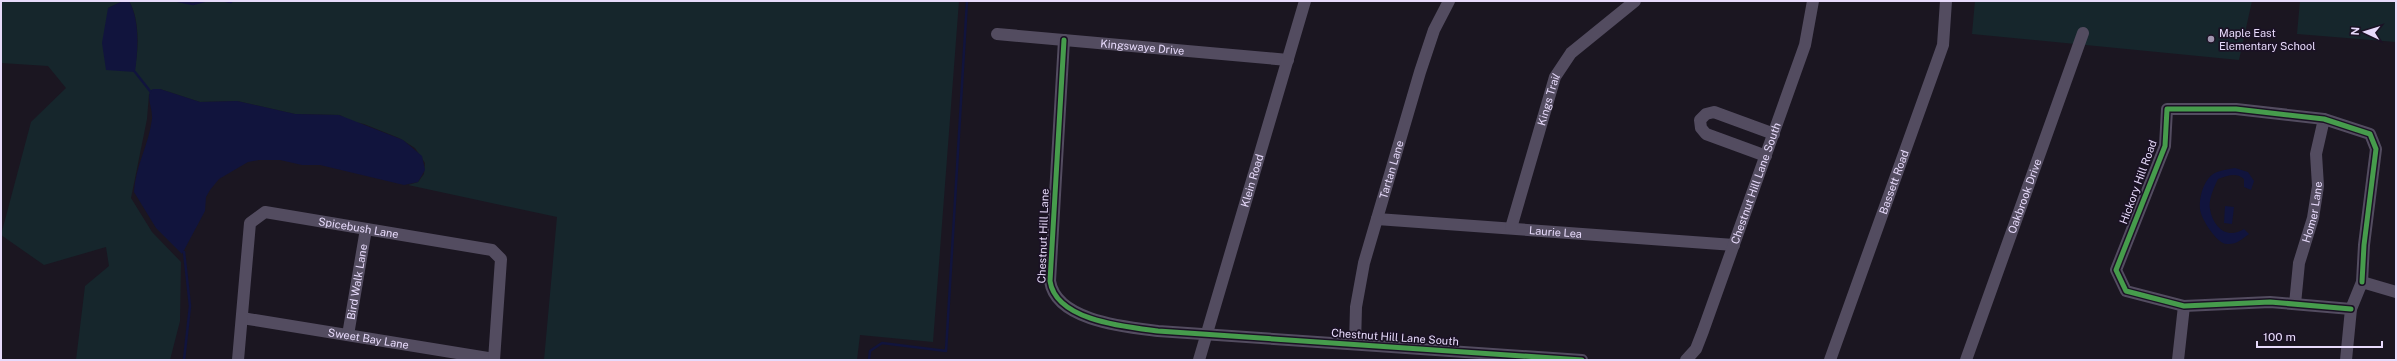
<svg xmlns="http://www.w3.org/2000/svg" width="2397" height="361" viewBox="0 0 2397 361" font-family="'Public Sans',sans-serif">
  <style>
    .green { fill: #16262c }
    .water { fill: #11143d }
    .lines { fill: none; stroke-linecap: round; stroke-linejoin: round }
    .stream { stroke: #11143d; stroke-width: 2.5 }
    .minor { stroke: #534c60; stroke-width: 12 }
    .cycleway-casing { stroke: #1b1225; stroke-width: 8 }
    .cycleway { stroke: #469c4c; stroke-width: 5 }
    .poi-dot { fill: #a095af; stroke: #1b1225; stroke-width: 1.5 }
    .labels { text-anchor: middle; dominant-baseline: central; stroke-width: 3.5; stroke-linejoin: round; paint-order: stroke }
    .poi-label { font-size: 11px; fill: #e7dafb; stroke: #1b1225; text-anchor: start }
    .street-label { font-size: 11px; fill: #e7dafb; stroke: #1b1225 }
  </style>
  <rect width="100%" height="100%" fill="#1b1621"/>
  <!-- green -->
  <path class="green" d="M1 1H123L108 8 134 72C139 51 140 19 129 1H959L933 342 860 335 857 360H544L557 217 408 185 418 182 424 174 425 163 415 148 399 138 364 124 350 121 340 115 295 114 237 101 200 102 160 89 149 94 147 119 131 198 152 232 181 262 180 321 170 360H76L85 286 109 266 106 247 44 265 1 235 31 122 66 88 48 66 1 63Z
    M1975 1H2252L2239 60 1972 34Z
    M2300 1H2396V42L2297 34Z"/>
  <!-- water -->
  <path class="water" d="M123 1H129C140 20 138 50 135 72L106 70 102 43 108 8Z
    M153 89H160L200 102 237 101 295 114 339 115 403 140 422 156 425 170 418 182 404 185 320 165H302L280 160H259L248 162 219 179 210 190 206 197 205 211 182 254 156 228 134 192C135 167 149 144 152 119 153 109 147 101 150 91Z
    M2235 168 2248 172 2254 181 2251 190 2244 187V179C2235 172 2228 176 2218 179 2214 187 2208 201 2210 209 2213 227 2227 240 2244 229L2249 234C2242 239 2236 245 2227 244 2217 244 2201 219 2200 209 2199 197 2204 177 2217 172 2222 170 2229 169 2235 168Z
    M2225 206 2234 207 2232 224 2224 223Z"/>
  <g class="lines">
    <!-- stream -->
    <path class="stream" d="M178 1 193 4 204 1
      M226 1 231 2
      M135 72 150 91
      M184 360 190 306 184 252
      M869 360 870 351 882 343 946 351 967 1"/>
    <!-- minor -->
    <g class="minor">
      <path id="s1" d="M997 34 1288 60"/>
      <path d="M1064 40 1050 281C1056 321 1126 327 1158 331L1582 360"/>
      <path d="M1766 156 1706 134 1701 128 1700 120 1706 114 1714 112 1774 134"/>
      <path id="s2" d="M1377 219 1734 245"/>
      <path id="s3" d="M1511 228 1555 77 1571 53 1635 1"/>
      <path id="s4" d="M2295 304 2299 263 2313 218 2318 186 2316 154 2324 119"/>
      <path d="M2351 309 2270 302 2184 306 2126 291 2116 270 2165 146 2167 109H2236L2324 119 2370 134 2376 149 2364 245 2362 282"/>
      <path id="s5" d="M242 318 494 359"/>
      <path id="s6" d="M348 335 366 229"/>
      <path id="s7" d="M1355 344 1356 307 1364 263 1420 72 1434 30 1449 1"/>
      <path id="s8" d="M238 360 250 223 265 212 492 250 501 259 494 360"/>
      <path id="s9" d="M1199 360 1305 1"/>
      <path id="s10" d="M1686 360 1696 349 1703 331 1805 45 1813 1"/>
      <path id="s11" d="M1830 360 1943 45 1946 1"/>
      <path id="s12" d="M1966 360 2083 33"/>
      <path d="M2178 360 2184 306"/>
      <path d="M2346 360 2351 309 2362 282 2396 292"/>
    </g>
    <defs>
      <path id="cycleway" d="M1064 40 1050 281C1056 321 1126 327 1158 331L1582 360
        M2351 309 2270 302 2184 306 2126 291 2116 270 2165 146 2167 109H2236L2324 119 2370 134 2376 149 2364 245 2362 282"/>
    </defs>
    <!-- cycleway casing -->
    <use href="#cycleway" class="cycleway-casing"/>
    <!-- cycleway -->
    <use href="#cycleway" class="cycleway"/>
  </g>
  <!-- markers -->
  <circle class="poi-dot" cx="2211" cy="39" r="4"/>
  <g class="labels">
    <!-- poi labels -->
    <g class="poi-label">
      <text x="2219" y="33">Maple East<tspan x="2219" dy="13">Elementary School</tspan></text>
    </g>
    <!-- street labels -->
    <g class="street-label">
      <text stroke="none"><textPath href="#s1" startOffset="146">Kingswaye Drive</textPath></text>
      <text stroke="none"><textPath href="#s3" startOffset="134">Kings Trail</textPath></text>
      <text stroke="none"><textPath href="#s7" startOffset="179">Tartan Lane</textPath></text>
      <text stroke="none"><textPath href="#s9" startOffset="187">Klein Road</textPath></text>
      <text stroke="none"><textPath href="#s11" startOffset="189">Bassett Road</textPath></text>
      <text transform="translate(2138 182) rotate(-70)">Hickory Hill Road</text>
      <text stroke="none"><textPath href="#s10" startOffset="191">Chestnut Hill Lane South</textPath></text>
      <text stroke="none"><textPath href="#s12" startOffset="174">Oakbrook Drive</textPath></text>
      <text stroke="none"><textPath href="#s4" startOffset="94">Homer Lane</textPath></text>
      <text stroke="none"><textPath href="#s8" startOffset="251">Spicebush Lane</textPath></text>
      <text stroke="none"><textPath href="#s2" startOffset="179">Laurie Lea</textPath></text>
      <text transform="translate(1043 236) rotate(-88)">Chestnut Hill Lane</text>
      <text stroke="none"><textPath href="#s6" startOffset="54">Bird Walk Lane</textPath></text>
      <text transform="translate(1395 337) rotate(4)">Chestnut Hill Lane South</text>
      <text stroke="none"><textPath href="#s5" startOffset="128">Sweet Bay Lane</textPath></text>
    </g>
  </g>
  <!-- border -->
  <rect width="2397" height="361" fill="none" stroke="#e7dafb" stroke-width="4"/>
  <!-- north arrow -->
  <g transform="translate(2365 32) rotate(274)" stroke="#1b1225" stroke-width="3" paint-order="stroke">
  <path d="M0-3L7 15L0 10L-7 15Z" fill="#e7dafb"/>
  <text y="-6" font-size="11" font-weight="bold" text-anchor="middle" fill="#e7dafb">N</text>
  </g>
  <!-- scale -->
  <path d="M2257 341v6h125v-6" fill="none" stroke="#e7dafb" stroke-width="2"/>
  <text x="2263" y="341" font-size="12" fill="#e7dafb" stroke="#1b1225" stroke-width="3" paint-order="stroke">100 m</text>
</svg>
